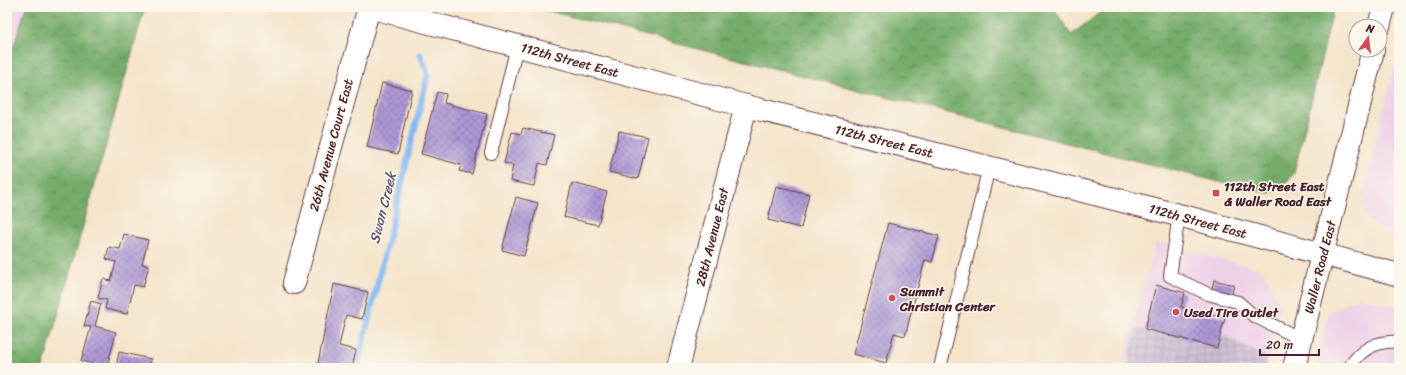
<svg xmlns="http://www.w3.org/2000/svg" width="1406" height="375" viewBox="0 0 1406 375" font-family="Sriracha,sans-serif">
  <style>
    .built { fill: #eed0e7 }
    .industrial { fill: url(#industrial-grid) }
    .forest { fill: url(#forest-crowns); stroke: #5f664b }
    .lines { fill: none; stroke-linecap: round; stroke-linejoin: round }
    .stream { stroke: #83b9f2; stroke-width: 6 }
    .building { fill: url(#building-cross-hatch) }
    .service-casing { stroke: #643d43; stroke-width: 14 }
    .minor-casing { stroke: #643d43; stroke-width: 24 }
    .tertiary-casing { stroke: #643d43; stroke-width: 24 }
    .secondary-casing { stroke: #643d43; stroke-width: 24 }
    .service { stroke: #fff; stroke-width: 12 }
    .minor { stroke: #fff; stroke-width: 22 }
    .tertiary { stroke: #fff; stroke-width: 22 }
    .secondary { stroke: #fff; stroke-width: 22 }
    .poi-dot { fill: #d1495b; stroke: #fbf7ec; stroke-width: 1.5 }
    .labels { text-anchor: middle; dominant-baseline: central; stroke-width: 3; stroke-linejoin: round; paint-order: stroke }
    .street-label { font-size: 13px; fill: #4a1f2b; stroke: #fbf7ec }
    .poi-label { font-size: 13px; font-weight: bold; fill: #4a1f2b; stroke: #fbf7ec; text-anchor: start }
    .water-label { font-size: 14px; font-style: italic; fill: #5e5571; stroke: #fbf7ec }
  </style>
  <defs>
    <pattern id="industrial-grid" width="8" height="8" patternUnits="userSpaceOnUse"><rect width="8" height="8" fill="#ccbed3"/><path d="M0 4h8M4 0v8" fill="none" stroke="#b1a3b5"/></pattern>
    <pattern id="forest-crowns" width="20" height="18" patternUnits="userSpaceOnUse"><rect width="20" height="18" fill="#74ac6b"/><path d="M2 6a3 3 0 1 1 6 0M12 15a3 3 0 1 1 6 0" fill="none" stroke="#618b58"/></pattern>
    <pattern id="building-cross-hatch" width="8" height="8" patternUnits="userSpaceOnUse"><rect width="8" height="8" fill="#ad99d6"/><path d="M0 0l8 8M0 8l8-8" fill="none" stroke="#8f7cae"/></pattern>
  </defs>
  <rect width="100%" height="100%" fill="#fbf7ec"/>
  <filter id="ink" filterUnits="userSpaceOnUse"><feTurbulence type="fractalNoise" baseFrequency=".025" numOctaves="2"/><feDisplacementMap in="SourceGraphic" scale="8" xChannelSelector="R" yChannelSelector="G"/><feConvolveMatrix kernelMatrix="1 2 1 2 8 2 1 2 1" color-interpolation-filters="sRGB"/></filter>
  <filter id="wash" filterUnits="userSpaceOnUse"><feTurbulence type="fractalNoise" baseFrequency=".012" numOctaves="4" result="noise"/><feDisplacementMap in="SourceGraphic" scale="16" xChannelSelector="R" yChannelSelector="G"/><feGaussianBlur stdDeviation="0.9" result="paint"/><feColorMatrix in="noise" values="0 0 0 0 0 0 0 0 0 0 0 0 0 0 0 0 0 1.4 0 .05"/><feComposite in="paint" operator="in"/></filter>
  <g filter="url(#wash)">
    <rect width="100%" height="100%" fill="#f4e4ca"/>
    <!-- built -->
    <path class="built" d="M7 7H26L7 67Z
      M1399 47V233L1381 229 1365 218 1363 193Z
      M1156 242 1260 269 1264 272 1280 306 1266 368H1121Z
      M1359 297 1399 307V368H1315L1329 312Z"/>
    <!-- industrial -->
    <path class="industrial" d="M1136 328 1217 348 1221 334 1268 358 1266 368H1127Z"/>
    <!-- forest -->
    <path class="forest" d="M26 7H145L43 368H7V67Z
      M533 7H1053L1071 35 1107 7H1334L1294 173 1282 188 1269 193 1235 186Z"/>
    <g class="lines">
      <!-- stream -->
      <path class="stream" d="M357 368 428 74 420 54"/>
    </g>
    <g id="blocks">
      <!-- building -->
      <path class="building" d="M382 83 412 90 398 154 367 147Z
        M437 92 446 94 444 103 487 114 472 174 459 171 461 165 421 154Z
        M523 128 554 135 547 165 539 163 534 186 510 181 513 165 504 163 512 132 521 134Z
        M619 131 648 137 638 179 609 172Z
        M572 183 607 192 598 225 564 217Z
        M776 186 809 194 801 228 768 220Z
        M516 197 538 203 524 256 502 250Z
        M888 223 939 236 932 262 925 260 905 336 894 333 886 363 853 354Z
        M124 234 148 240 142 264 149 266 143 287 134 285 127 314 105 309 107 300 98 298 103 279 111 281 116 262 106 259 109 247 120 249Z
        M1214 280 1234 285 1231 297 1211 293Z
        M334 284 368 292 362 319 346 315 339 346 356 350 352 368H317Z
        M1156 285 1185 293 1181 307 1225 318 1217 348 1145 329Z
        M91 301 101 304 95 326 116 332 107 367 81 361 91 327 84 326Z
        M119 352 151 359 149 368H116Z"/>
    </g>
  </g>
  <g filter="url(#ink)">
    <use href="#blocks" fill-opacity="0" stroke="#643d43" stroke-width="1"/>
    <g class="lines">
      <defs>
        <path id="service" d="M491 153 517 46
          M1179 215 1170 276 1208 294 1238 302 1254 316 1301 339
          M940 368 989 167
          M1349 368C1360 349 1378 340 1399 342"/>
        <path id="minor" d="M294 283 369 7
          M678 368 746 106"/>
        <path id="tertiary" d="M1379 26 1384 7
          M1294 368 1373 50"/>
        <path id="secondary" d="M369 7 746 106 1190 218 1399 275"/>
      </defs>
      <!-- service casing -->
      <use href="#service" class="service-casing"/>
      <!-- minor casing -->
      <use href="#minor" class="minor-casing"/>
      <!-- tertiary casing -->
      <use href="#tertiary" class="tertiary-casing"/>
      <!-- secondary casing -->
      <use href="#secondary" class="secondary-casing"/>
      <!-- service -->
      <use href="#service" class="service"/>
      <!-- minor -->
      <use href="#minor" class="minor"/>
      <!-- tertiary -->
      <use href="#tertiary" class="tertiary"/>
      <!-- secondary -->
      <use href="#secondary" class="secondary"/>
    </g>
  </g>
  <!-- markers -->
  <g class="poi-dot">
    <rect x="1212" y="189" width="8" height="8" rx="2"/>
    <circle cx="892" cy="298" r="4"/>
    <circle cx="1176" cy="312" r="4"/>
  </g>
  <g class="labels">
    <!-- street labels -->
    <g class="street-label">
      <text transform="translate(570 60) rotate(15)">112th Street East</text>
      <text transform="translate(884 141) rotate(14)">112th Street East</text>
      <text transform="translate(331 145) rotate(-75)">26th Avenue Court East</text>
      <text transform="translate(1198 221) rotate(15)">112th Street East</text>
      <text transform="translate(712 237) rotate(-76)">28th Avenue East</text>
      <text transform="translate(1320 267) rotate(-76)">Waller Road East</text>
    </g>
    <!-- poi labels -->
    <g class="poi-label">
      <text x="1224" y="186">112th Street East<tspan x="1224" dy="15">&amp; Waller Road East</tspan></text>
      <text x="900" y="291">Summit<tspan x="900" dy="15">Christian Center</tspan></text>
      <text x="1184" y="312">Used Tire Outlet</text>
    </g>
    <!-- water labels -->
    <g class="water-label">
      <text transform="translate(383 208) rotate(-76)">Swan Creek</text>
    </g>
  </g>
  <!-- margin -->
  <rect width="1406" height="375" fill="none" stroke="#fbf7ec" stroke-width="24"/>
  <!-- north arrow -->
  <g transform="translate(1368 38) rotate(14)"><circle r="19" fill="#fbf7ec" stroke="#b4a19f"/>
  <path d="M0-3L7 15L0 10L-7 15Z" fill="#d1495b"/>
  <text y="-6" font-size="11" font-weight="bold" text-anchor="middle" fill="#4a1f2b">N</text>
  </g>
  <!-- scale -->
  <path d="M1260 349v6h59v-6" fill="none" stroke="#4a1f2b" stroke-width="2"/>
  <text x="1266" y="349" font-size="12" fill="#4a1f2b" stroke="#fbf7ec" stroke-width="3" paint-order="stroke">20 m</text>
</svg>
